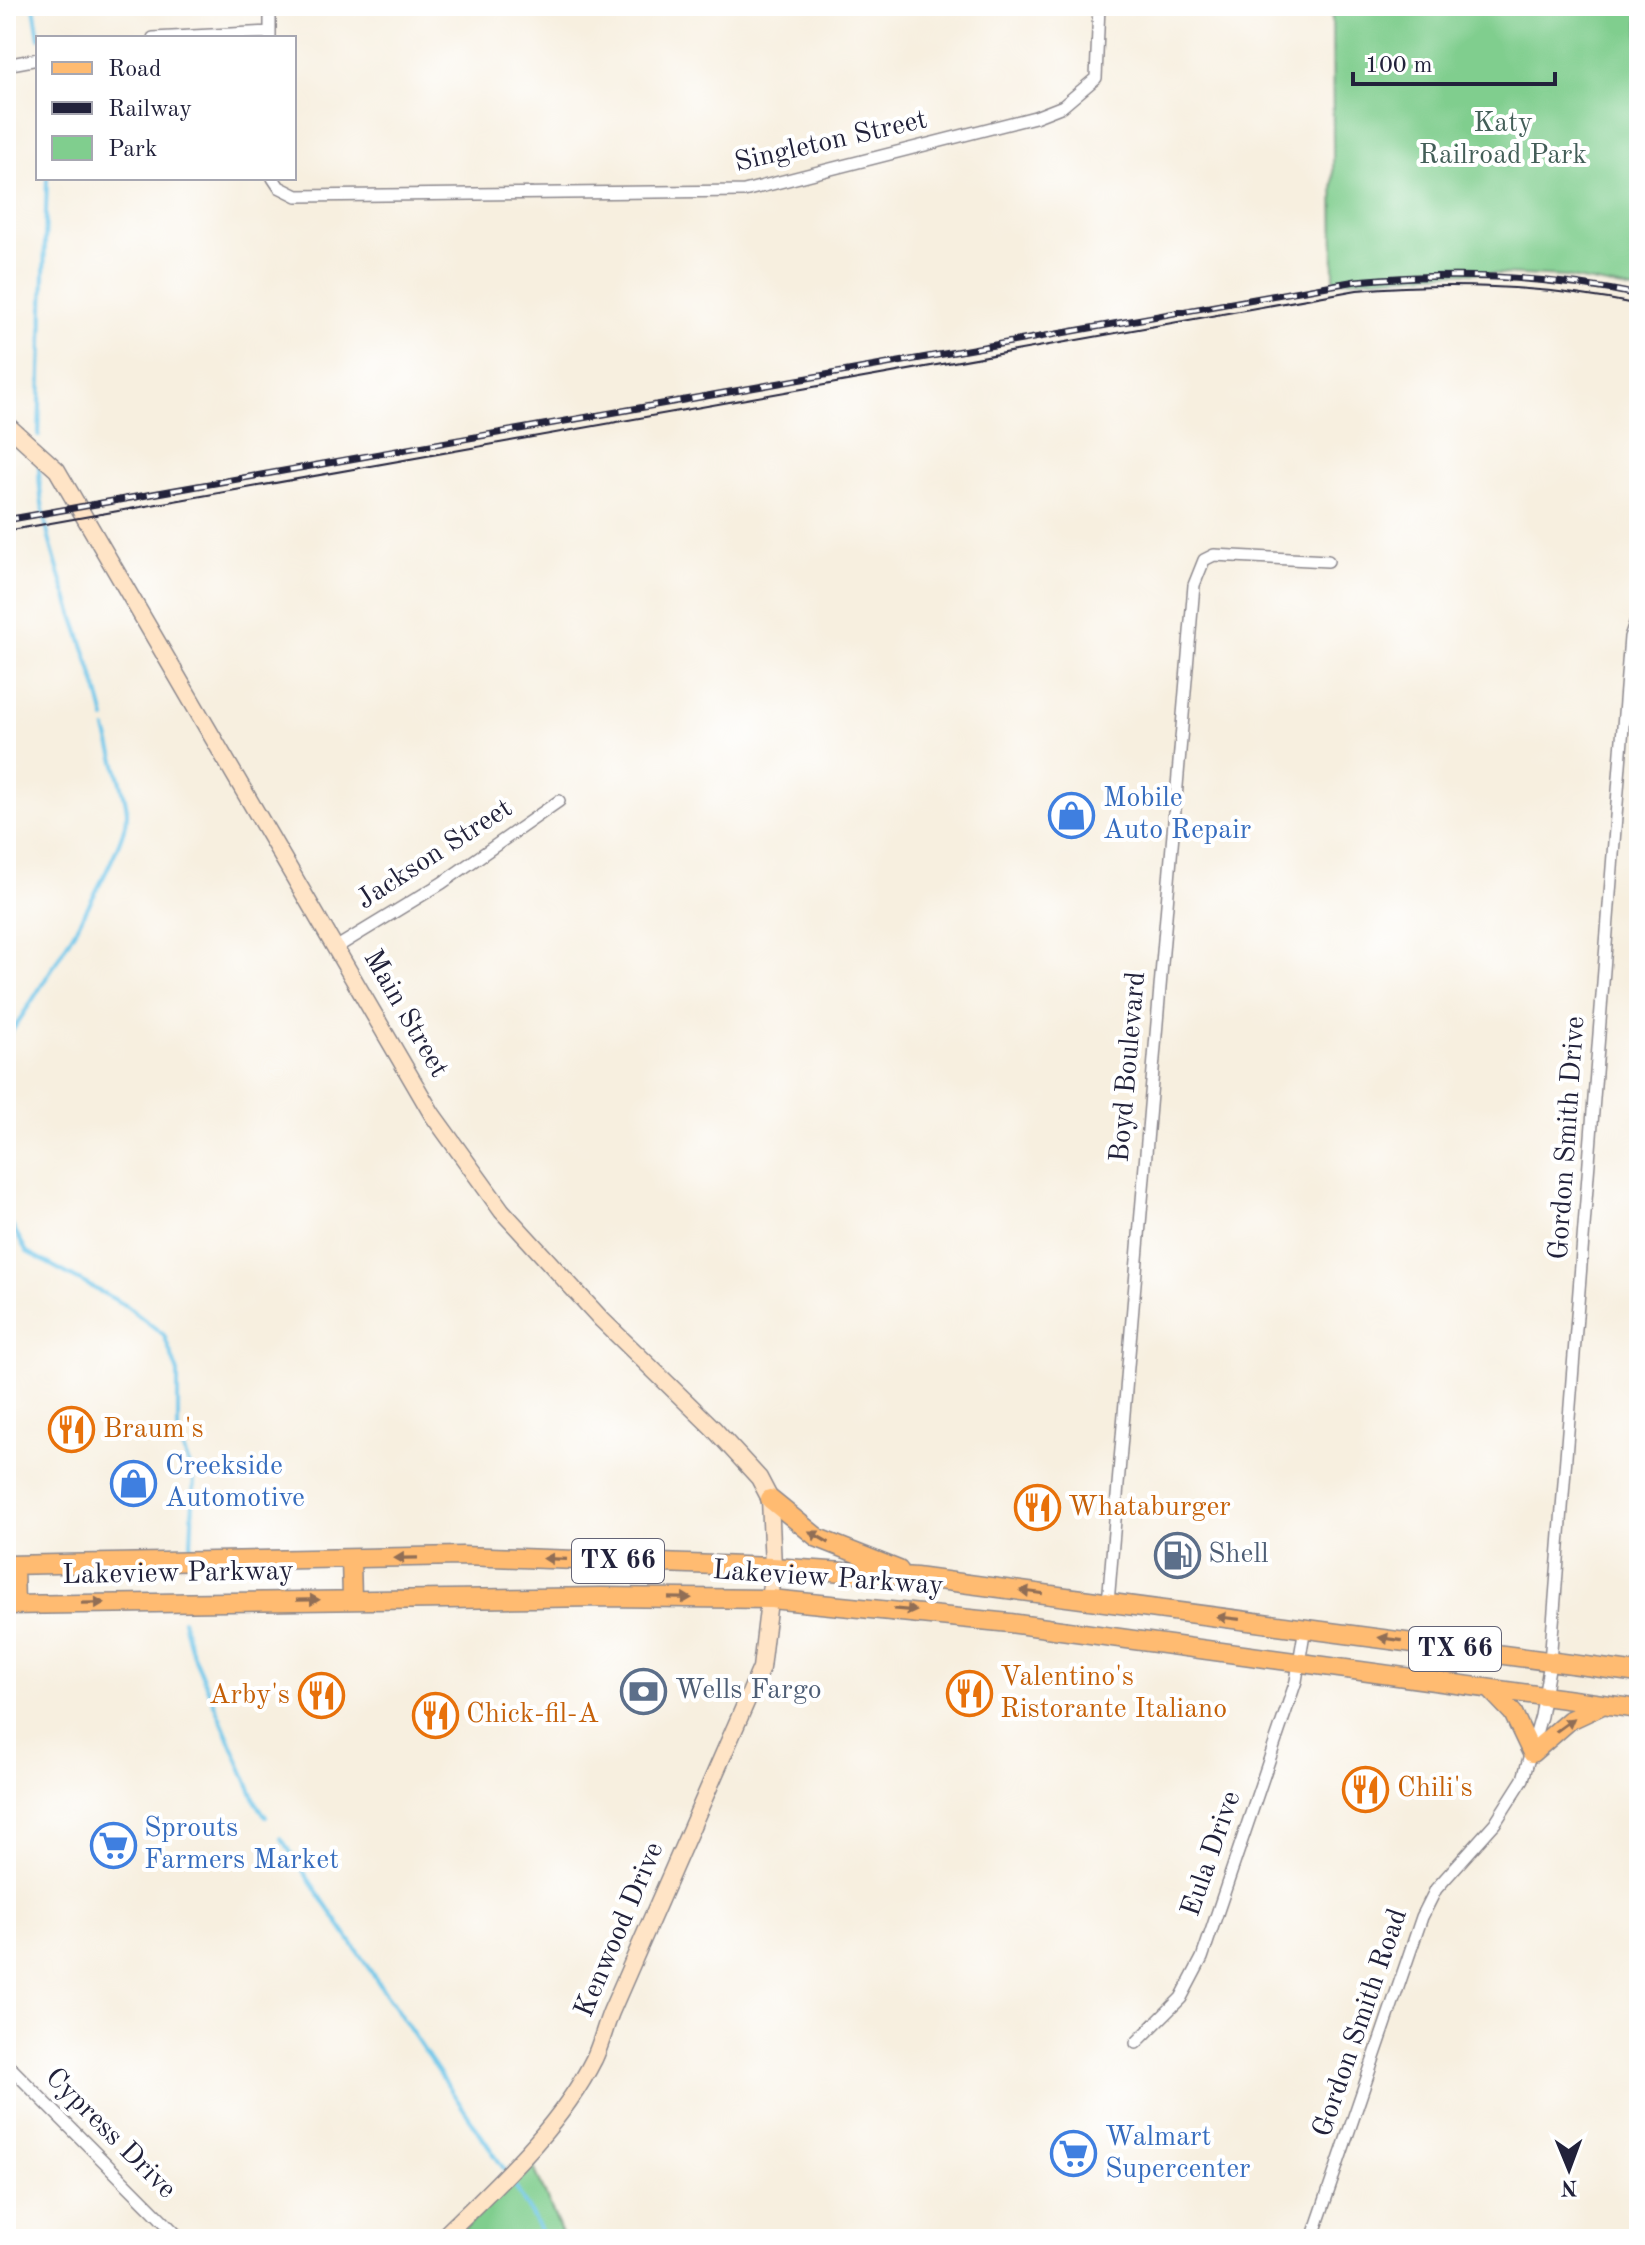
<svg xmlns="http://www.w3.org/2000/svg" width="1645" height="2245" viewBox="0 0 1645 2245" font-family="'Old Standard TT',serif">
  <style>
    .green { fill: #80ce8e; stroke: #517864; stroke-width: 2 }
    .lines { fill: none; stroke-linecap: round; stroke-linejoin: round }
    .stream { stroke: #6ac4e8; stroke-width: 4 }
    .street-casing { stroke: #8c888d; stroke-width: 14 }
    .secondary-casing { stroke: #8c888d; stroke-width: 19 }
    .primary-casing { stroke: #8c888d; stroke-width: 21 }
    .street { stroke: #fff; stroke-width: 11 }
    .secondary { stroke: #ffe4c6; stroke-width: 16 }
    .primary { stroke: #ffbb71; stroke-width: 18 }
    .tram { stroke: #22223b; stroke-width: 2 }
    .rail-casing { stroke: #22223b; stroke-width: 7 }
    .rail { stroke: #fff; stroke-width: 4; stroke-dasharray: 12; stroke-linecap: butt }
    .oneway { fill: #906e56 }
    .labels { text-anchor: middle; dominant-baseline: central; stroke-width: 8; stroke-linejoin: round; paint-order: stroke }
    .shield { fill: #fff; stroke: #646476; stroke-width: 2 }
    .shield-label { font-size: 26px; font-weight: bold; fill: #22223b }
    .park-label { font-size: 28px; fill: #435e58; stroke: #fff }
    .street-label { font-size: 28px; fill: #22223b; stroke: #fff }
    .shop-label { font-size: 28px; fill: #366cbe; stroke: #fff; text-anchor: start }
    .food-label { font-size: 28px; fill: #c56008; stroke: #fff; text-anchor: start }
    .service-label { font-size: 28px; fill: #4e5e75; stroke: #fff; text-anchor: start }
  </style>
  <rect width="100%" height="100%" fill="#fff"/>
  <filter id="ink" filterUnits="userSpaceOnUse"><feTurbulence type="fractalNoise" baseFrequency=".0125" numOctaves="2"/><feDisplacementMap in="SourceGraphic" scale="16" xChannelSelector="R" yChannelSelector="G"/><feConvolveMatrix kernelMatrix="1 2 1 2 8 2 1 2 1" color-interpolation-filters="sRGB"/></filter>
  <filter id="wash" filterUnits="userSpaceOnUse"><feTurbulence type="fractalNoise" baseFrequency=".006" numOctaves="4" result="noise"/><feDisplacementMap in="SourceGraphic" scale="32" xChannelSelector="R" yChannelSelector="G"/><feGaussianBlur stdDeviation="1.8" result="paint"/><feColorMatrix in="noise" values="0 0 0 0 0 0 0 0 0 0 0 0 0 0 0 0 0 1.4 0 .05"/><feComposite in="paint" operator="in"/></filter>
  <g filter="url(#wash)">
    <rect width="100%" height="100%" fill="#f7efdf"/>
    <!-- green -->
    <path class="green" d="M1332 6H1639V291L1565 277 1458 272 1334 281Z
      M532 2163 564 2239H454Z"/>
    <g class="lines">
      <!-- stream -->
      <path class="stream" d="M34 6 39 38
        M39 436 47 178
        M39 466C38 543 88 641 105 719
        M6 1039C33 1003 126 853 127 813 128 801 110 746 106 729
        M6 1215 27 1252 125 1305 164 1335 178 1373V1436L194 1478 191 1545
        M183 1620 189 1645 256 1802 266 1817
        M281 1838 506 2172
        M511 2179 545 2239"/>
    </g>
  </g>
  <g filter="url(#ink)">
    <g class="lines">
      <defs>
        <path id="street" d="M270 6V37
          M153 38 270 32
          M6 65 38 59
          M273 178 279 187 297 196 744 191 1035 117 1063 106 1096 78 1099 6
          M337 947 442 883 559 801
          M1108 1603 1194 585 1204 560 1214 555 1328 561
          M1136 2043 1181 1998 1202 1958 1296 1681 1305 1627
          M6 2063 181 2239
          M1312 2239 1422 1917 1436 1889 1495 1823 1523 1779 1541 1716 1550 1662 1630 637 1639 612"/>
        <path id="secondary" d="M6 424 57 470 432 1114 502 1211 602 1320 713 1428 759 1478 770 1499 773 1567 761 1668 611 2012C605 2027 601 2044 594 2059 559 2129 496 2185 441 2239"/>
        <path id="primary" d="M770 1499 818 1538 899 1570
          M351 1559 352 1599
          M6 1565 462 1556 773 1567 916 1577 1639 1673
          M14 1565 15 1604
          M6 1605 602 1597 771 1599 1010 1623 1639 1709
          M1490 1689 1513 1713 1532 1753 1570 1720 1600 1706"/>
      </defs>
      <!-- street casing -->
      <use href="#street" class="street-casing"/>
      <!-- secondary casing -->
      <use href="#secondary" class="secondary-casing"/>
      <!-- primary casing -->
      <use href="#primary" class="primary-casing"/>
      <!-- street -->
      <use href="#street" class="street"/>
      <!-- secondary -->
      <use href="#secondary" class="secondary"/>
      <!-- primary -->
      <use href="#primary" class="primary"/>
      <!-- tram -->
      <path class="tram" d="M6 531 1357 290C1453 282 1545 285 1639 305"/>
      <defs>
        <path id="rail" d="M6 520 1356 281C1452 272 1545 275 1639 295"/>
      </defs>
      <!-- rail casing -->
      <use href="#rail" class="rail-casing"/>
      <!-- rail -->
      <use href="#rail" class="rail"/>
    </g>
    <!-- one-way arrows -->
    <defs><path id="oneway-solid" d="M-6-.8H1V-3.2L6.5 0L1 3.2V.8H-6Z" transform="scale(2)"/></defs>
    <g class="oneway">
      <use href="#oneway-solid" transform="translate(819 1537) rotate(-150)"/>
      <use href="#oneway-solid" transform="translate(406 1558) rotate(179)"/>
      <use href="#oneway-solid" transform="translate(555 1559) rotate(-178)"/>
      <use href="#oneway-solid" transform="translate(1031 1592) rotate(-172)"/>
      <use href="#oneway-solid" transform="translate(680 1598) rotate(1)"/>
      <use href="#oneway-solid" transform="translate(308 1600) rotate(-1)"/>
      <use href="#oneway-solid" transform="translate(93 1603) rotate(-1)"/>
      <use href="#oneway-solid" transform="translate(905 1610) rotate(5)"/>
      <use href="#oneway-solid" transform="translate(1228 1618) rotate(-173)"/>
      <use href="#oneway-solid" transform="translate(1390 1639) rotate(-172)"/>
      <use href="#oneway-solid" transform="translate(1565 1725) rotate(-36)"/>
    </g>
  </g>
  <!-- icons -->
  <defs>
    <symbol id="shop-ring" viewBox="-11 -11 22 22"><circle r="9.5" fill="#fff" stroke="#3f7fe0" stroke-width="1.5"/><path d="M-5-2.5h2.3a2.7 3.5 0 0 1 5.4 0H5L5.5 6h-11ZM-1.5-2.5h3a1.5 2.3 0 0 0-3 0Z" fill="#3f7fe0"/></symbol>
    <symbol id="restaurant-ring" viewBox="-11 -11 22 22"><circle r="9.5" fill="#fff" stroke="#e8710a" stroke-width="1.5"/><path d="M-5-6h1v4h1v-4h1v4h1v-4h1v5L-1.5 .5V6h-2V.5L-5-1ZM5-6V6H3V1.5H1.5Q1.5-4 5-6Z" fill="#e8710a"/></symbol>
    <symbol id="fuel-ring" viewBox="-11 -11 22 22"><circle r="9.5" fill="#fff" stroke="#5c6f8a" stroke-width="1.5"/><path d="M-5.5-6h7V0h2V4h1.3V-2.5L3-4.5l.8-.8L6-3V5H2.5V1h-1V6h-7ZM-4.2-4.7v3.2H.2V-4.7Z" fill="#5c6f8a"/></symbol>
    <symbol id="bank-ring" viewBox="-11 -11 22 22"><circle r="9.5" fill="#fff" stroke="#5c6f8a" stroke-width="1.5"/><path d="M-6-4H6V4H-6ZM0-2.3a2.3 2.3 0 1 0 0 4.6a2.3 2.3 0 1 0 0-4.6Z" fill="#5c6f8a"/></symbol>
    <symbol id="supermarket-ring" viewBox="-11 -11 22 22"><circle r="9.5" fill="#fff" stroke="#3f7fe0" stroke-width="1.5"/><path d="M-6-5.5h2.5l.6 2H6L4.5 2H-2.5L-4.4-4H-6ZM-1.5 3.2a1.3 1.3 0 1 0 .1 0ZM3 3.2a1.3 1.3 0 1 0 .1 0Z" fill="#3f7fe0"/></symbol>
  </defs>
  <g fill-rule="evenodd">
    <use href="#shop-ring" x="1046" y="790" width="51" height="51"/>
    <use href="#restaurant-ring" x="46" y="1404" width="51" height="51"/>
    <use href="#shop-ring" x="108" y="1458" width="51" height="51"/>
    <use href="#restaurant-ring" x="1012" y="1482" width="51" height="51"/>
    <use href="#fuel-ring" x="1152" y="1530" width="51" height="51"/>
    <use href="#bank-ring" x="618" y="1666" width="51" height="51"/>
    <use href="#restaurant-ring" x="944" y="1668" width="51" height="51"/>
    <use href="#restaurant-ring" x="296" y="1670" width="51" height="51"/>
    <use href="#restaurant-ring" x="410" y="1690" width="51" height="51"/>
    <use href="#restaurant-ring" x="1340" y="1764" width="51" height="51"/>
    <use href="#supermarket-ring" x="88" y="1820" width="51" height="51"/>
    <use href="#supermarket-ring" x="1048" y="2128" width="51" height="51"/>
  </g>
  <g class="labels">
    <!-- shield labels -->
    <g class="shield">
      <rect x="572" y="1539" width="92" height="44" rx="6"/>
      <rect x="1409" y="1627" width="92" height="44" rx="6"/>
    </g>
    <g class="shield-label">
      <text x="618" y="1561">TX 66</text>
      <text x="1455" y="1649">TX 66</text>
    </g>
    <!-- park labels -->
    <g class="park-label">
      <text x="1503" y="124">Katy<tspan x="1503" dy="32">Railroad Park</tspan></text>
    </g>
    <!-- street labels -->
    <g class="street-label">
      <text transform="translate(831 142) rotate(-13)">Singleton Street</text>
      <text transform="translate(435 855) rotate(-33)">Jackson Street</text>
      <text transform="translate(405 1014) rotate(60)">Main Street</text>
      <text transform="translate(1129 1067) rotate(-85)">Boyd Boulevard</text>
      <text transform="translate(1568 1138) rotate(-86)">Gordon Smith Drive</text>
      <text transform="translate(178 1574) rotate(-1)">Lakeview Parkway</text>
      <text transform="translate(828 1579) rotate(4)">Lakeview Parkway</text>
      <text transform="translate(1212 1854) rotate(-71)">Eula Drive</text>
      <text transform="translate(620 1930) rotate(-67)">Kenwood Drive</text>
      <text transform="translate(1361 2023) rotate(-71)">Gordon Smith Road</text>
      <text transform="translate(110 2134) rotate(45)">Cypress Drive</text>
    </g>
    <!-- shop labels -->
    <g class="shop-label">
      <text x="1103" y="799">Mobile<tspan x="1103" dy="32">Auto Repair</tspan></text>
      <text x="165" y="1467">Creekside<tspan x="165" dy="32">Automotive</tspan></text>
      <text x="144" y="1829">Sprouts<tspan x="144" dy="32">Farmers Market</tspan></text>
      <text x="1105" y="2138">Walmart<tspan x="1105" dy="32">Supercenter</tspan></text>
    </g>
    <!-- food labels -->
    <g class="food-label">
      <text x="103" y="1430">Braum's</text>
      <text x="1068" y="1508">Whataburger</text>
      <text x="1000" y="1678">Valentino's<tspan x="1000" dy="32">Ristorante Italiano</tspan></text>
      <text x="290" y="1696" text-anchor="end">Arby's</text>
      <text x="466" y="1715">Chick-fil-A</text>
      <text x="1397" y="1789">Chili's</text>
    </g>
    <!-- service labels -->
    <g class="service-label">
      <text x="1208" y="1555">Shell</text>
      <text x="675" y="1691">Wells Fargo</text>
    </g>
  </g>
  <!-- margin -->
  <rect width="1645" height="2245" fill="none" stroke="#fff" stroke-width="32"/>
  <!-- legend -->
  <rect x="36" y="36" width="260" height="144" fill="#ffffff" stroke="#a7a7b1" stroke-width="2"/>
  <rect x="52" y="62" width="40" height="12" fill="#ffbb71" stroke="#a7a7b1" stroke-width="2"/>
  <text x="108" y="76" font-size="24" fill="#22223b">Road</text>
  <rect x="52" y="102" width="40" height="12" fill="#22223b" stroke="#a7a7b1" stroke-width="2"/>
  <text x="108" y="116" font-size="24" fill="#22223b">Railway</text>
  <rect x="52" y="136" width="40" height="24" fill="#80ce8e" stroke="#a7a7b1" stroke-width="2"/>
  <text x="108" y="156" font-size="24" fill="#22223b">Park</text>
  <!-- north arrow -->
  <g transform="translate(1569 2169) rotate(179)" stroke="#ffffff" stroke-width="6" paint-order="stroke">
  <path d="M0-6L14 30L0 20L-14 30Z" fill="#22223b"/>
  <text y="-12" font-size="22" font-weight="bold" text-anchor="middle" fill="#22223b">N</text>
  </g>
  <!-- scale -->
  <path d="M1353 72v12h202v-12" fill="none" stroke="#22223b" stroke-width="4"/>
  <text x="1365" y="72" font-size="24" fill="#22223b" stroke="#ffffff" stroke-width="6" paint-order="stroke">100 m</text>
</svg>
